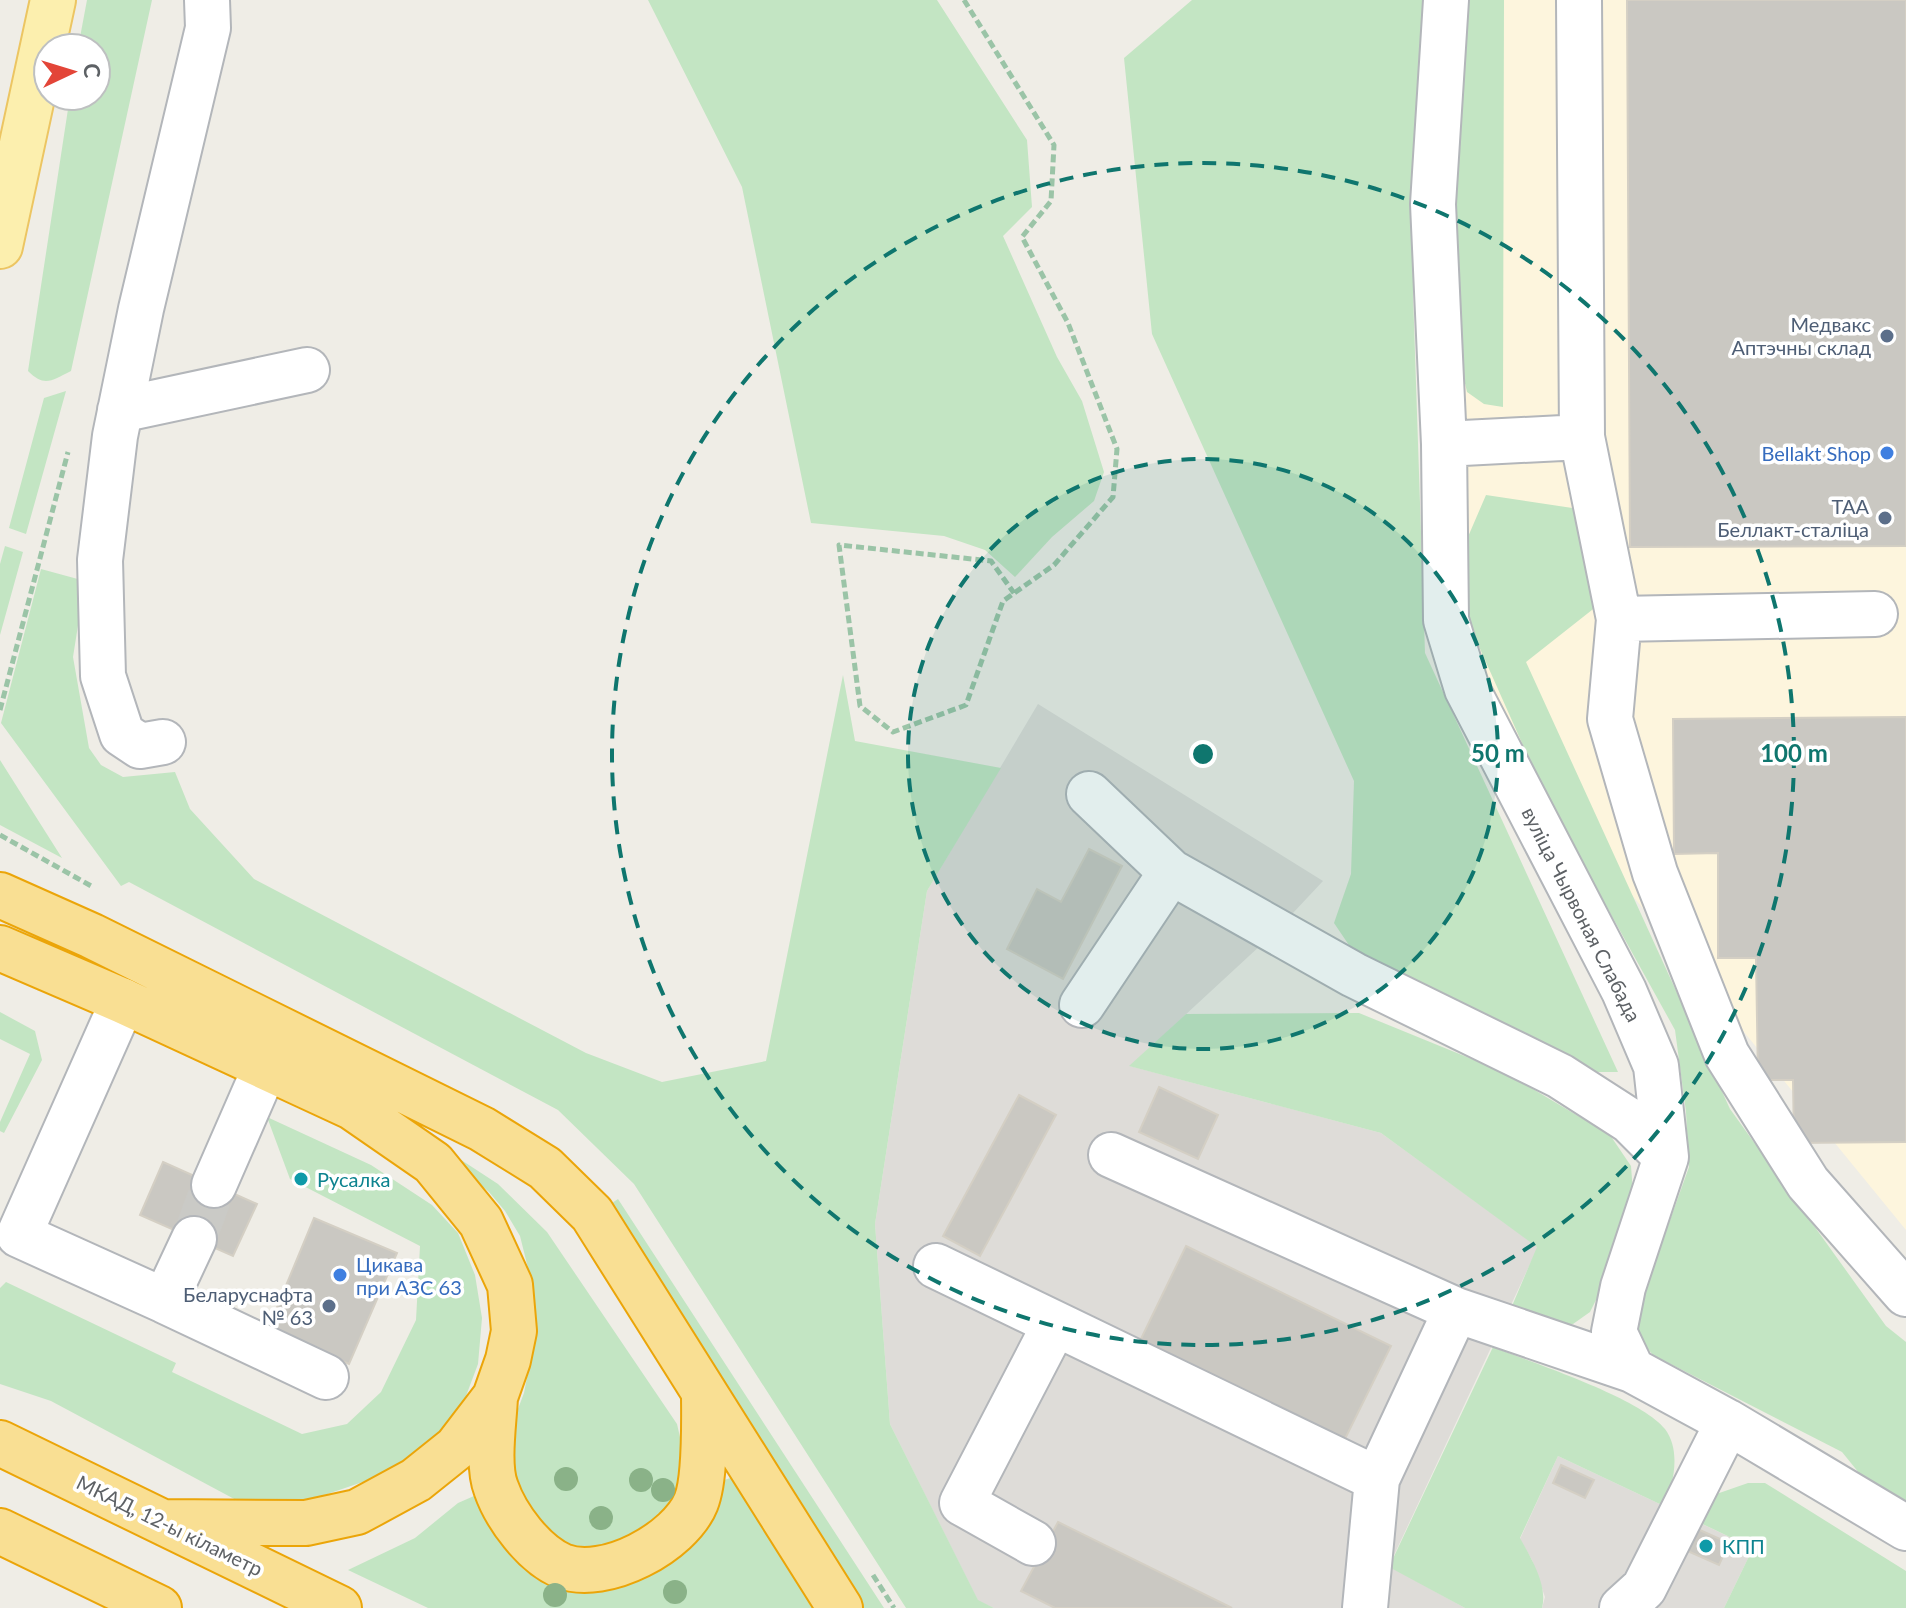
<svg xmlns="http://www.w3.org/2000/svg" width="1906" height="1608" viewBox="0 0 1906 1608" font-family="Lato,sans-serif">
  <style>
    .commercial { fill: #fdf5dd }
    .industrial { fill: #dedcd8 }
    .green { fill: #c3e5c3 }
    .building { fill: #cac8c2; stroke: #d4cfc4; stroke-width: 2 }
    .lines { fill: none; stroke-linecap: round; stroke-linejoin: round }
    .minor-tunnel { stroke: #cacac6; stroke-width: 44; stroke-dasharray: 44 22; stroke-linecap: butt }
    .minor-casing { stroke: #b3b6ba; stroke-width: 48 }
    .major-casing { stroke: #ecc562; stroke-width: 48 }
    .highway-casing { stroke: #eba509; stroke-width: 48 }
    .path { stroke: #9bc4a7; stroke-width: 5; stroke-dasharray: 8 4; stroke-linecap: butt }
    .minor { stroke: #fff; stroke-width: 44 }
    .major { stroke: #fcefae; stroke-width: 44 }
    .highway { stroke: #f9df93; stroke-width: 44 }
    .tree { fill: #8ab288 }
    .ring { fill: none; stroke: #0f766e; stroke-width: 4; stroke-dasharray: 14 10 }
    .service-dot { fill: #5c6f8a; stroke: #fff; stroke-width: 3 }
    .shop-dot { fill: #3f7fe0; stroke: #fff; stroke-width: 3 }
    .culture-dot { fill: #0f9aa8; stroke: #fff; stroke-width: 3 }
    .labels { text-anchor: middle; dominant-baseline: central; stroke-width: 7; stroke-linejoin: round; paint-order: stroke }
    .service-label { font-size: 20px; fill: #4e5e75; stroke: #fff; text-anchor: end }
    .shop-label { font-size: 20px; fill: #366cbe; stroke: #fff; text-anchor: end }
    .street-label { font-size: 20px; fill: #5d6165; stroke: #fff }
    .culture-label { font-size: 20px; fill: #0d838f; stroke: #fff; text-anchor: start }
    .centre { fill: #0f766e; stroke: #fff; stroke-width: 4 }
    .ring-label { font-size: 24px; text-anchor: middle; font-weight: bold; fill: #0f766e; stroke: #fff; stroke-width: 7; stroke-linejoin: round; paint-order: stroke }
  </style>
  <rect width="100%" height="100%" fill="#efede6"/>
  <!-- commercial -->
  <path class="commercial" d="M1488 0H1906V1230L1438 658Z"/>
  <!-- industrial -->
  <path class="industrial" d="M1038 704 1323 881 1277 930 1130 1066 1381 1133 1538 1247 1389 1566 1465 1608H994L978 1601 890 1424 875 1224 927 891Z
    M1558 1456 1753 1548 1724 1608H1542L1545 1597 1532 1560 1520 1539Z"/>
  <!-- green -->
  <path class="green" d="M87 0H152L71 371C52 380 45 388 28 371L70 96H96V48H78Z
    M648 0H937L1027 140 1032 207 1003 236 1057 357 1082 401 1104 472 1094 501 1052 537 1015 577 985 550 944 536 811 523 742 187Z
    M1192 0H1425L1413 293 1425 653 1618 1072H1583L1355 954 1334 923 1351 874 1354 781 1152 334 1124 58Z
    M1462 0H1504L1503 407 1484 404 1467 392 1455 340 1445 230Z
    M66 391 26 534 9 528 44 398Z
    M1486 495 1579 509 1597 606 1526 662 1730 1109 1886 1326 1906 1342V1515L1881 1500 1842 1452 1653 1355 1631 1329 1689 1167 1686 1112 1675 1030 1547 799 1473 633 1463 596 1458 560Z
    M5 546 23 552 0 635V564Z
    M41 569 85 581 73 657 89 748 101 765 123 777 175 772 190 809 254 879 586 1053 662 1082 766 1061 843 675 855 741 1001 768 927 891 875 1224 890 1424 978 1600 994 1608H906L634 1184 558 1110 129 882 121 886 1 723Z
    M0 760 62 858 0 825Z
    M0 1012 35 1031 42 1060 4 1133 0 1131V1122L30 1054 0 1039Z
    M1359 1013 1506 1073 1610 1135 1631 1166 1633 1193 1606 1280 1590 1312 1573 1324H1549L1512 1306 1537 1247 1381 1133 1129 1066 1186 1014Z
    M267 1117 371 1165 432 1205 458 1233 475 1275 482 1318 478 1364 460 1412 426 1446 392 1472 301 1503 238 1501 51 1401 0 1384V1288L6 1282 176 1363 172 1372 302 1434 347 1424 381 1392 416 1320 420 1246 290 1179Z
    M423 1135 498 1184 547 1232 677 1424 685 1459 683 1479 670 1506 657 1524 610 1550H577L548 1538 513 1489V1422L524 1393 537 1326 532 1284 520 1236 505 1211 489 1192Z
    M618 1199 884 1608H864L606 1207Z
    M1493 1347C1533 1363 1641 1398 1665 1429 1681 1450 1674 1484 1664 1506L1558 1456 1520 1538C1531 1558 1548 1585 1542 1608H1465L1389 1567Z
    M736 1476 817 1608H428L348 1570 415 1538 458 1503 474 1496 500 1536 634 1581 661 1569 684 1551 713 1484Z
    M1748 1483H1765L1906 1571V1608H1724L1753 1548 1694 1520 1705 1498Z"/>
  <!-- building -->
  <path class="building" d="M1627 0H1906V546L1630 547Z
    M1906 717V1142L1794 1143 1793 1080H1758L1756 958H1718V853L1674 854 1673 719Z
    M1089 849 1122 866 1063 979 1007 949 1037 889 1061 902Z
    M1159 1087 1218 1115 1198 1159 1139 1132Z
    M1019 1095 1056 1115 980 1256 943 1236Z
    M163 1162 257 1204 233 1256 140 1215Z
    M314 1218 397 1253 349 1364 268 1329Z
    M1186 1246 1391 1346 1340 1449 1137 1347Z
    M1561 1465 1594 1480 1585 1498 1553 1483Z
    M1058 1522 1232 1608H1055L1021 1591Z
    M1693 1527 1729 1543 1719 1565 1683 1549Z"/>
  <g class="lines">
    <!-- minor-tunnel -->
    <path class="minor-tunnel" d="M194 1239 214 1185"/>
    <defs>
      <path id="minor" d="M1446 0 1433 204 1444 444 1446 620 1467 689 1624 991 1656 1066 1666 1157 1623 1287 1614 1332 1632 1370 1728 1422 1906 1528
        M1579 0 1582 437 1619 619 1610 719 1655 873 1727 1055 1808 1183 1906 1294
        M120 410 307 370
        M1444 444 1582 437
        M1619 619 1875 614
        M163 742 140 746 122 734 103 676 100 560 115 436 141 309 208 28 207 0
        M1089 794 1171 872 1354 975 1560 1076 1630 1121 1666 1157
        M123 1001 19 1235 165 1301 194 1239
        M1082 1005 1171 872
        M1111 1155 1456 1310
        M214 1185 266 1066
        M936 1266 1377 1479 1456 1310 1632 1370
        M165 1301 326 1377
        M1033 1543 962 1503 1055 1324
        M1365 1608 1377 1479
        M1622 1608 1644 1588 1728 1422"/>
      <path id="major" d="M0 246 53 0"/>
      <path id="highway" d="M0 895 92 936 482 1129 545 1168 592 1214 840 1608
        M0 948 123 1001 352 1107 433 1163 481 1222 510 1285 514 1331 508 1360 495 1397 456 1448 416 1480 357 1512 306 1523 163 1522
        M495 1397C494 1422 487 1465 496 1488 506 1517 534 1554 562 1566 605 1583 680 1542 696 1502 706 1477 704 1420 704 1392
        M0 1443 339 1608
        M0 1531 159 1608"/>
    </defs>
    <!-- minor casing -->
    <use href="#minor" class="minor-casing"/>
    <!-- major casing -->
    <use href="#major" class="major-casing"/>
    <!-- highway casing -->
    <use href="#highway" class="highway-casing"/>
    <!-- path -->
    <path class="path" d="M964 0 1054 145 1051 201 1022 237 1068 323 1117 449 1113 497 1054 565 1003 601 966 705 893 732 860 706 839 545 991 561 1014 593
      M0 710 68 452
      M0 835 93 887
      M873 1575 894 1608"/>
    <!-- minor -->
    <use href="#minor" class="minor"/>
    <!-- major -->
    <use href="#major" class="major"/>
    <!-- highway -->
    <use href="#highway" class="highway"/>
  </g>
  <!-- trees -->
  <g class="tree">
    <circle cx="566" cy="1479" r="12"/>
    <circle cx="641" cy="1480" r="12"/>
    <circle cx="663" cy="1490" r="12"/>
    <circle cx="601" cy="1518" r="12"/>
    <circle cx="675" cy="1592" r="12"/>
    <circle cx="555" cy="1595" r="12"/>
  </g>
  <!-- distance rings -->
  <circle cx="1203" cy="754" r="295" fill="#0f766e" fill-opacity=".12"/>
  <g class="ring">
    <circle cx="1203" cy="754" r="295"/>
    <circle cx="1203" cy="754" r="591"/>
  </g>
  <!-- markers -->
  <g class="service-dot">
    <circle cx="1887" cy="336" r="8"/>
    <circle cx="1885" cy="518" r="8"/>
    <circle cx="329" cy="1306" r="8"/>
  </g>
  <g class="shop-dot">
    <circle cx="1887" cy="453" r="8"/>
    <circle cx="340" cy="1275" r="8"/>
  </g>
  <g class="culture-dot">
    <circle cx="301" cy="1179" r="8"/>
    <circle cx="1706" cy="1546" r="8"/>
  </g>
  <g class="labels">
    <!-- service labels -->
    <g class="service-label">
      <text x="1871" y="324">Медвакс<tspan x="1871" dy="23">Аптэчны склад</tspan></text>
      <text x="1869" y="506">ТАА<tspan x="1869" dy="23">Беллакт-сталіца</tspan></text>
      <text x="313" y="1294">Беларуснафта<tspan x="313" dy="23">№ 63</tspan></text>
    </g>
    <!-- shop labels -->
    <g class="shop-label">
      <text x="1871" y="453">Bellakt Shop</text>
      <text x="356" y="1264" text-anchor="start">Цикава<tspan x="356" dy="23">при АЗС 63</tspan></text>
    </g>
    <!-- street labels -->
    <g class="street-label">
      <text transform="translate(1582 914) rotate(63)">вуліца Чырвоная Слабада</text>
      <text transform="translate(170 1525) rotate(26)">МКАД, 12-ы кіламетр</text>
    </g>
    <!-- culture labels -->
    <g class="culture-label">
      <text x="317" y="1179">Русалка</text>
      <text x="1722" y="1546">КПП</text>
    </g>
  </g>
  <circle cx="1203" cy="754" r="12" class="centre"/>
  <g class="ring-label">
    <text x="1498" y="762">50 m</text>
    <text x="1794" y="762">100 m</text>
  </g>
  <!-- north arrow -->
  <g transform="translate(72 72) rotate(86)"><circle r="38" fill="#ffffff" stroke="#bec0c1" stroke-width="2"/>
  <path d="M0-6L14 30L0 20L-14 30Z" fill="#e34538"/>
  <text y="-12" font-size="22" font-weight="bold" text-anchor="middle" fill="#5d6165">С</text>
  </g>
</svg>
